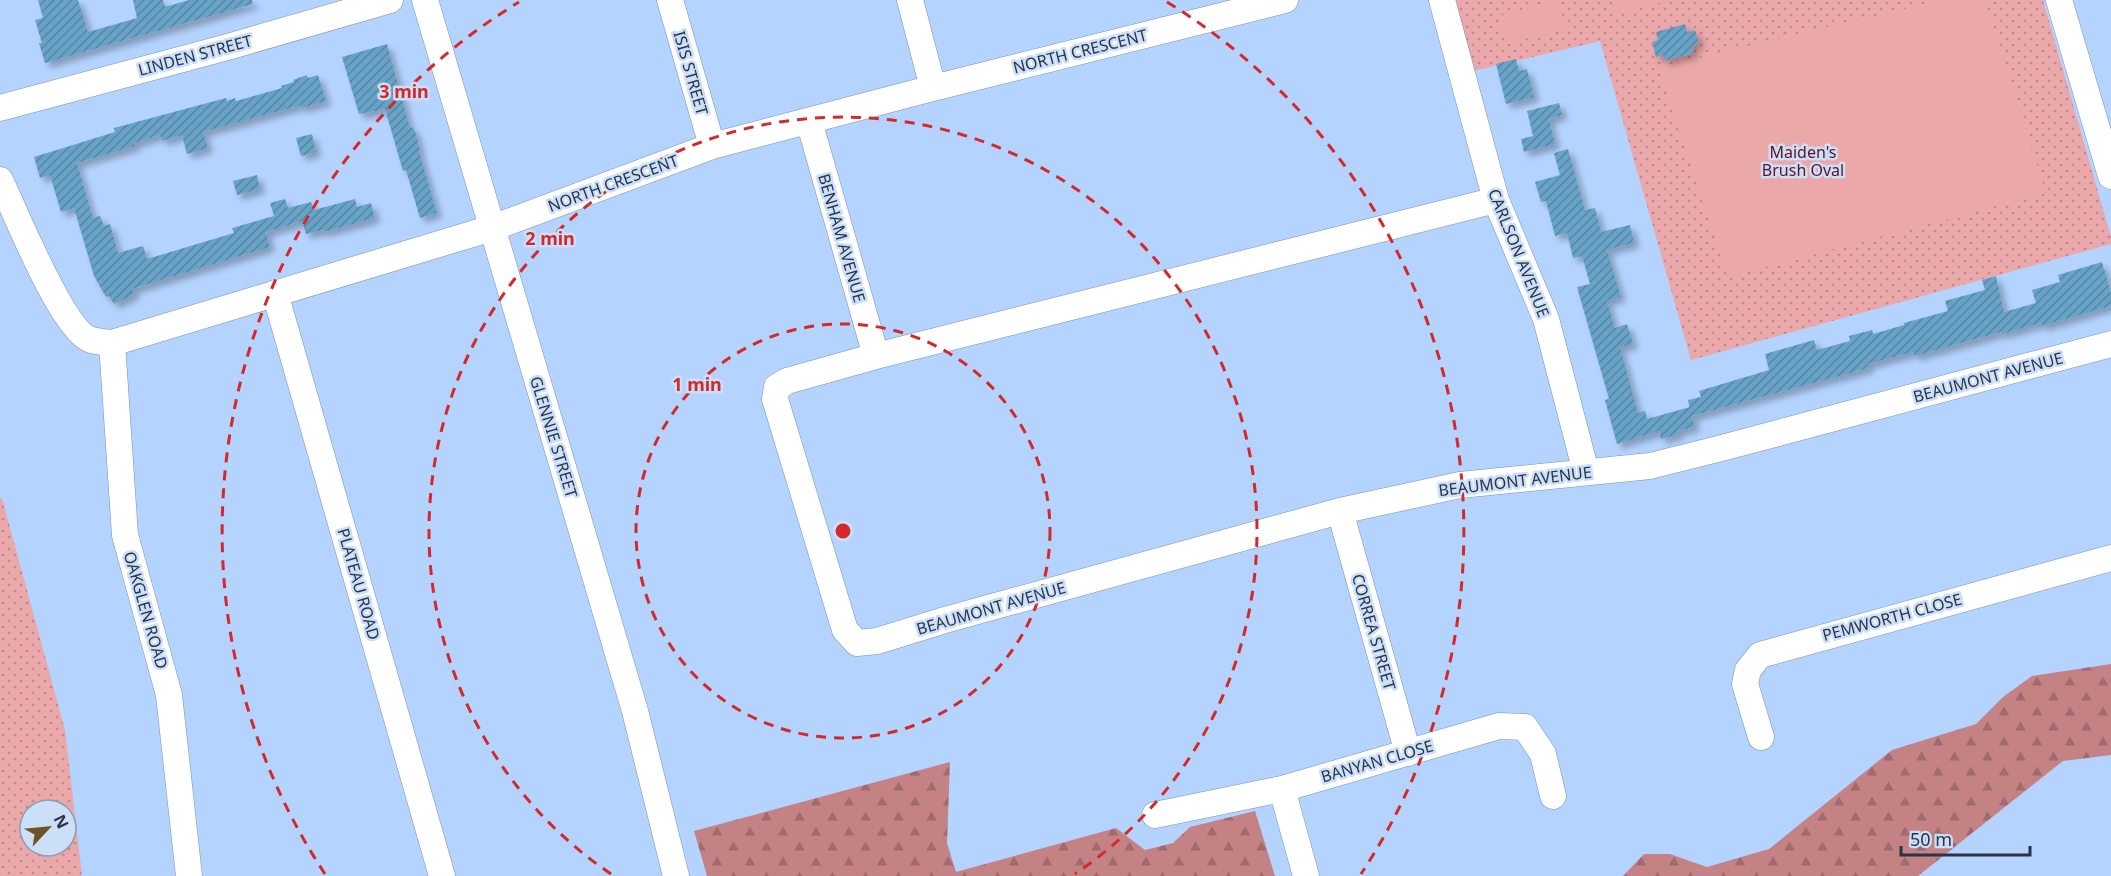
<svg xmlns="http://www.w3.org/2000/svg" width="2111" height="876" viewBox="0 0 2111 876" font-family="'Noto Sans',sans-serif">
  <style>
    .forest { fill: url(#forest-firs) }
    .park { fill: url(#park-dots); fill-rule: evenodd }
    .garden { fill: #eba8ab }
    .building { fill: url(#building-hatch); filter: url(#shadow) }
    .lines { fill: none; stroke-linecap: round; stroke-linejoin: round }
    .minor-casing { stroke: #7592ba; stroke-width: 27 }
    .minor { stroke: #fff; stroke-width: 26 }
    .ring { fill: none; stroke: #d62828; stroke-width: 3; stroke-dasharray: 10 8 }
    .labels { text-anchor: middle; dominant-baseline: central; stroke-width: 5; stroke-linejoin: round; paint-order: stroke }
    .street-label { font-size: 16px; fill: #293546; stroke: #ccdff9 }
    .park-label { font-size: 16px; fill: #60101f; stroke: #ccdff9 }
    .centre { fill: #d62828; stroke: #ccdff9; stroke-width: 3 }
    .ring-label { font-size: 18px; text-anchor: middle; font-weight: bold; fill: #d62828; stroke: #ccdff9; stroke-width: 5; stroke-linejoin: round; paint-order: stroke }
  </style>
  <defs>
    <pattern id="forest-firs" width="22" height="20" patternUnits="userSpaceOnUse" patternTransform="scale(1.5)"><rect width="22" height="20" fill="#c48285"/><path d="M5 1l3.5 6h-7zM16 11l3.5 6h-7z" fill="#9f6b6f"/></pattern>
    <pattern id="park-dots" width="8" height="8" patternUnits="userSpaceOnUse" patternTransform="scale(1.5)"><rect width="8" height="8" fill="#eba8ab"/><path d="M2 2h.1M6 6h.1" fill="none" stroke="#be8a8d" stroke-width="1.8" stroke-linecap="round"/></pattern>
    <pattern id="building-hatch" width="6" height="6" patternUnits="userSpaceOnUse" patternTransform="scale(1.5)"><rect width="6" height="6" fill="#67a3c7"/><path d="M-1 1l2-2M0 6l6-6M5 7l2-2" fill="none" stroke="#5586a3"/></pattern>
    <filter id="shadow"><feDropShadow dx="5" dy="5" stdDeviation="3" flood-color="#0004"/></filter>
  </defs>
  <rect width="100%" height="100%" fill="#b4d3fe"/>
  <!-- forest -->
  <path class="forest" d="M2111 664V755L2063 761 1918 876H1623L1644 854H1670L1707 867 1769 849 1892 750 1976 724 2003 697 2032 676Z
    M950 762 947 843 956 872 1116 828 1145 850 1173 843 1190 827 1255 811 1275 876H707L694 831Z"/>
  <!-- park -->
  <path class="park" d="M1454 0H2043L2111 237V244L1691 360 1600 41 1473 71Z
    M0 498H2L65 730 82 876H0ZM30 810H66V846H30Z"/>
  <!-- garden -->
  <path class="garden" d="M1558 0 1565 29 1505 44 1498 16Z
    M1611 0H1670L1615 15Z
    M1942 0H1985L2046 193 1728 277 1658 67Z"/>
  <!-- building -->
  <path class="building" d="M38 0H78L88 32 137 18 133 0H163L165 7 189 0H252L253 4 45 63 39 43H42L35 20 43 18Z
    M1685 24 1687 32 1695 30 1699 44 1692 46 1694 53 1665 61 1663 55 1656 57 1652 42 1658 40 1656 32Z
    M387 44 410 128 412 127 415 131 420 150 419 151 437 213 420 218 406 170 403 171 385 109 359 114 342 57Z
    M1516 59 1519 71 1527 69 1534 97 1506 104 1496 64Z
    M307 75 308 78 318 75 326 101 302 108 301 105 203 132 208 148 187 154 182 135 162 141 160 135 134 143 135 146 77 163 93 218 100 216 104 226 110 224 118 253 143 246 147 259 234 233 232 228 274 216 270 203 285 199 288 208 311 202 314 210 355 199 357 207 371 203 375 218 324 232 323 230 306 234 302 221 266 232 270 247 132 289 135 294 114 304 109 296 106 297 94 276 74 208 61 212 50 175 40 178 34 157 115 132 114 128 226 98 227 101 235 98 236 101 282 88 281 86 294 82 293 80Z
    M1559 103 1562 115 1549 119 1555 144 1524 152 1521 139 1533 136 1527 111Z
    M312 134 316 152 301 156 296 138Z
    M1568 149 1585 210 1595 208 1601 232 1630 225 1634 243 1607 250 1621 297 1607 301 1615 328 1627 324 1633 344 1620 347 1638 413 1645 411 1647 419 1690 407V410L1688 400 1701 397 1699 391 1769 370 1765 354 1814 340 1817 350 1850 341 1849 336 1872 330 1873 334 1904 325V323L1948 311 1945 301 1985 290 1982 280 1996 276 2004 312 2036 303 2032 290 2060 282 2058 275 2102 262 2111 293V306L2042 326 2041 323 2002 334 2001 332 1915 356 1913 352 1868 364 1869 368 1692 416 1695 427 1678 431 1679 434 1661 439 1659 431 1617 444 1605 400 1609 399 1577 287 1590 284 1582 256 1573 258 1567 233 1555 236 1546 201 1541 202 1535 182 1560 175 1554 153Z
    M257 175 260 189 237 195 233 181Z"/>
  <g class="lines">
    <defs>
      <path id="minor" d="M425 0 635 711 676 876
        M670 0 712 146
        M910 0 933 88
        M1442 0 1496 200 1546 319 1586 472
        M2059 0 2111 176
        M0 108 224 48 390 0
        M809 121 876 356
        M0 180C15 211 61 327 89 339 96 342 105 342 112 343L492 228 712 146 933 88 1285 0
        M1496 200 876 356 787 381 777 387 775 399 845 630 857 643 877 641 945 620 1340 511 1460 485 1650 466 1718 449 2111 344
        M275 293 442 876
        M112 343 125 535 169 695 189 876
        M1340 511 1408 753
        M1761 737 1745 684 1748 670 1760 655 2111 558
        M1282 789 1306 876
        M1155 815 1282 789 1499 726 1525 727 1543 754 1553 796"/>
    </defs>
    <!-- minor casing -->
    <use href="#minor" class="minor-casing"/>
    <!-- minor -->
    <use href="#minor" class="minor"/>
  </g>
  <!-- distance rings -->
  <g class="ring">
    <circle cx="843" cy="531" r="207"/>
    <path d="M611 874A414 414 0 1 1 1075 874"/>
    <path d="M325 874A621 621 0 0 1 519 2M1167 2A621 621 0 0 1 1361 874"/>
  </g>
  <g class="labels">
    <!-- street labels -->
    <g class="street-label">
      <text transform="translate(1080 51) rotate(-14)">NORTH CRESCENT</text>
      <text transform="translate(195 55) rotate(-15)">LINDEN STREET</text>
      <text transform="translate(691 73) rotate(74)">ISIS STREET</text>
      <text transform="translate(613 183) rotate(-20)">NORTH CRESCENT</text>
      <text transform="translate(842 238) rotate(74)">BENHAM AVENUE</text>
      <text transform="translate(1519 253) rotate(68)">CARLSON AVENUE</text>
      <text transform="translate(1988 377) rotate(-15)">BEAUMONT AVENUE</text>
      <text transform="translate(554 437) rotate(73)">GLENNIE STREET</text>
      <text transform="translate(1515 481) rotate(-7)">BEAUMONT AVENUE</text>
      <text transform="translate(359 584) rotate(74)">PLATEAU ROAD</text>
      <text transform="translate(991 608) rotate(-16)">BEAUMONT AVENUE</text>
      <text transform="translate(146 610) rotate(74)">OAKGLEN ROAD</text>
      <text transform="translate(1892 617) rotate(-15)">PEMWORTH CLOSE</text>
      <text transform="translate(1374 632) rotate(74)">CORREA STREET</text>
      <text transform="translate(1377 761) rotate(-16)">BANYAN CLOSE</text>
    </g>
    <!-- park labels -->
    <g class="park-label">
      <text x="1803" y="152">Maiden's<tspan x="1803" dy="18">Brush Oval</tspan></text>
    </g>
  </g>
  <circle cx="843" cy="531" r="9" class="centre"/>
  <g class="ring-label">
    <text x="404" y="98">3 min</text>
    <text x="550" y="245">2 min</text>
    <text x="697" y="391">1 min</text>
  </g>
  <!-- north arrow -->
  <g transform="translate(48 828) rotate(64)"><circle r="28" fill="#ccdff9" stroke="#8b9bb1" stroke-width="1.5"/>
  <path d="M0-4.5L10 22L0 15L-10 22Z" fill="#6f5326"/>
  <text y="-9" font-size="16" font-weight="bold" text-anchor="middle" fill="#293546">N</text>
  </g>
  <!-- scale -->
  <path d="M1901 846v9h129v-9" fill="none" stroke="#293546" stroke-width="3"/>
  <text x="1910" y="846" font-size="18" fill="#293546" stroke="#ccdff9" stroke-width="4.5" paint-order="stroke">50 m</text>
</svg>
